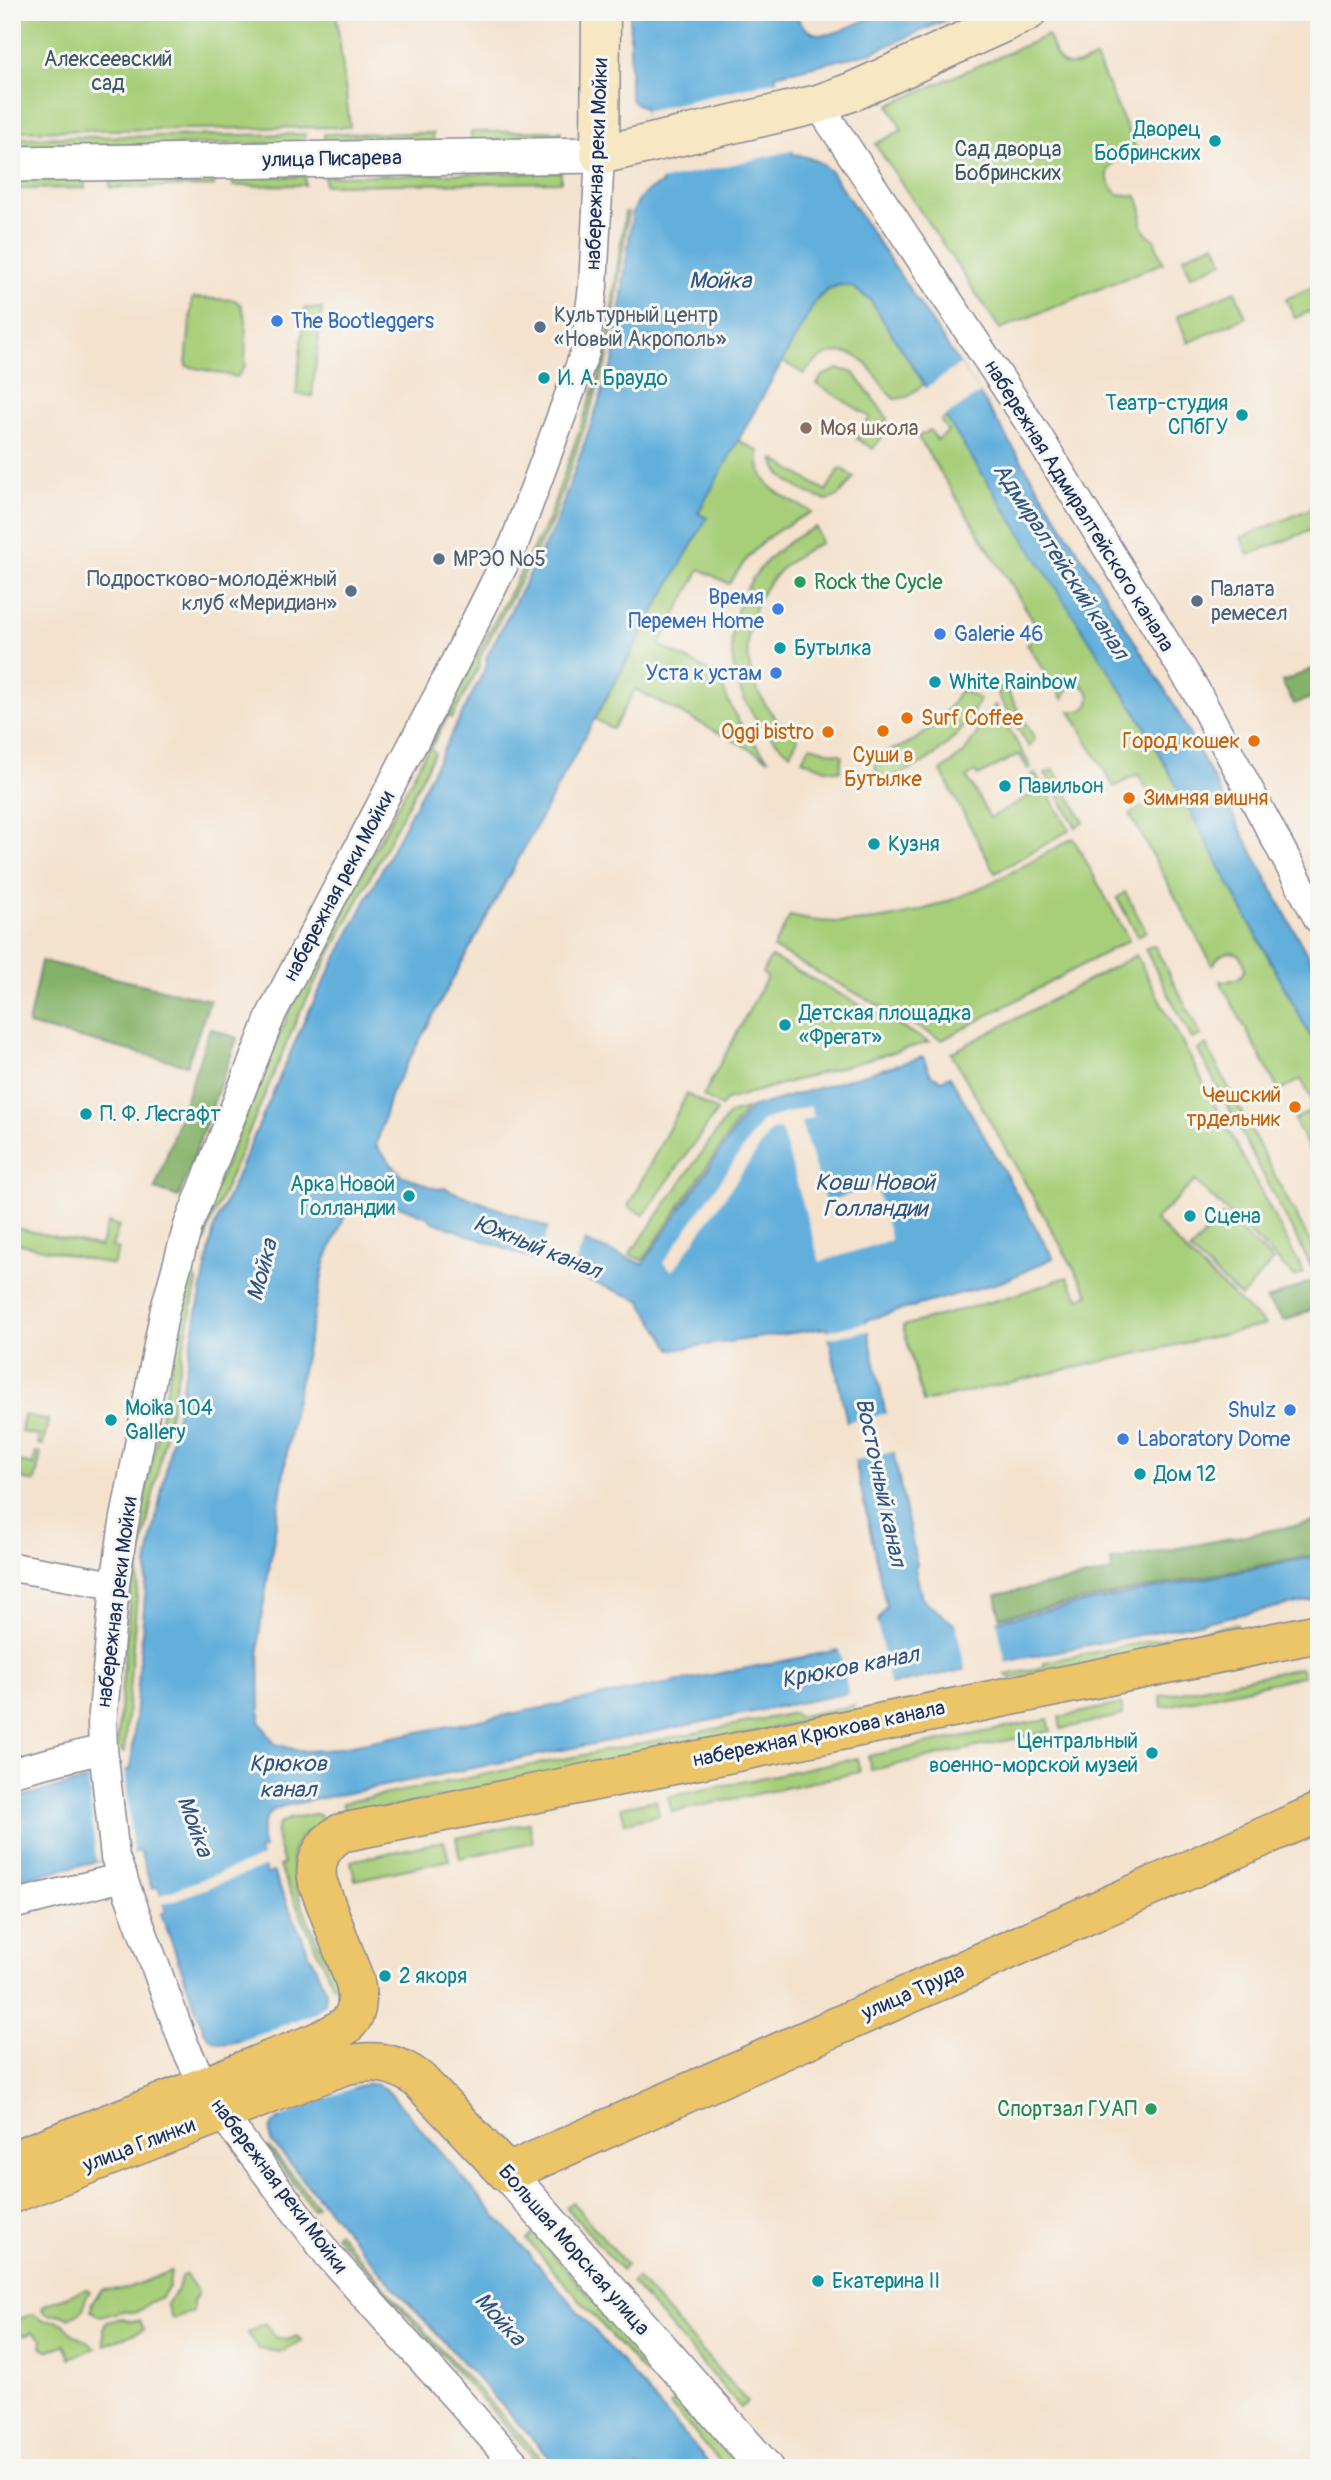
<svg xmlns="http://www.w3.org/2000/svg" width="1331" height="2480" viewBox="0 0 1331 2480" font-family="Pangolin,sans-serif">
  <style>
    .green { fill: #a7cf79; stroke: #617f6c; stroke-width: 2 }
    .forest { fill: #85b269; stroke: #507064; stroke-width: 2 }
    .water { fill: #62afdc; stroke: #3e6f9d; stroke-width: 2; fill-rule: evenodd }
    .pier { fill: #f4e2cd }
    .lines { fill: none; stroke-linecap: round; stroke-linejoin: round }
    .minor-casing { stroke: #888896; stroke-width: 31 }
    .tertiary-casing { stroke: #888896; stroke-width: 38 }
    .secondary-casing { stroke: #888896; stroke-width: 41 }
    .primary-casing { stroke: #888896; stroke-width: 41 }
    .minor { stroke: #fff; stroke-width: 28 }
    .tertiary { stroke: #fff; stroke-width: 35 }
    .secondary { stroke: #f7e8c3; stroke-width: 38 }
    .primary { stroke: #ecc569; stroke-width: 38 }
    .culture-dot { fill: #0f9aa8; stroke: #f6f6f2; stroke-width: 2.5 }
    .shop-dot { fill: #3f7fe0; stroke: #f6f6f2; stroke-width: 2.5 }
    .service-dot { fill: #5c6f8a; stroke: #f6f6f2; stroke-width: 2.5 }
    .education-dot { fill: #8d6e63; stroke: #f6f6f2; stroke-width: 2.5 }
    .leisure-dot { fill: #2e9e5b; stroke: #f6f6f2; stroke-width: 2.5 }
    .food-dot { fill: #e8710a; stroke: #f6f6f2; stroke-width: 2.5 }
    .labels { text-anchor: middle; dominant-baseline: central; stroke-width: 6; stroke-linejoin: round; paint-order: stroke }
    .park-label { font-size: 21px; fill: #3e5765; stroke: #f6f6f2 }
    .culture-label { font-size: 21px; fill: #0d838f; stroke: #f6f6f2; text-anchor: start }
    .street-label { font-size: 21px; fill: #1b2f5e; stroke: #f6f6f2 }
    .service-label { font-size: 21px; fill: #4e5e75; stroke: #f6f6f2; text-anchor: start }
    .shop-label { font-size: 21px; fill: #366cbe; stroke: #f6f6f2; text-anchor: start }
    .education-label { font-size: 21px; fill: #785e54; stroke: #f6f6f2; text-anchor: start }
    .leisure-label { font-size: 21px; fill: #27864d; stroke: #f6f6f2; text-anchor: start }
    .food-label { font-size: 21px; fill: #c56008; stroke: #f6f6f2; text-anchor: end }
    .water-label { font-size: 23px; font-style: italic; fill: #305584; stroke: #f6f6f2 }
  </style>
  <rect width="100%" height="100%" fill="#f6f6f2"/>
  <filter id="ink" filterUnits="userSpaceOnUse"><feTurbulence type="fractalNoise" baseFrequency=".0143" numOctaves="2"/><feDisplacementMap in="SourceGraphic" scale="14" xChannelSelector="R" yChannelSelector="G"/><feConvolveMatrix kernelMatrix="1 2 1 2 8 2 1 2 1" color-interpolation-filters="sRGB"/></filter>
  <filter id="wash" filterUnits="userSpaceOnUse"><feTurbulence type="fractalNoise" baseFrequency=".00686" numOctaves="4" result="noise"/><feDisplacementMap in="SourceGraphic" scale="28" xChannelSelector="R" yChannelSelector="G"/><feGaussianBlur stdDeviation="1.57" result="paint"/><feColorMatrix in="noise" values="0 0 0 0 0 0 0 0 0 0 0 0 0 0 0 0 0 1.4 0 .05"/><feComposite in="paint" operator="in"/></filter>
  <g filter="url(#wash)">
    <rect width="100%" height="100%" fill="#f4e2cd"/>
    <!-- green -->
    <path class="green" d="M12 12H336L350 127 12 131Z
      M1048 35C1058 67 1065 72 1096 58L1136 149C1114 159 1094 171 1118 194L1137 196 1142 210 1141 222 1145 232 1154 239 1163 263 1000 329 875 144 902 130 889 105Z
      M561 131 560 140 471 141V132Z
      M433 133V142L324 143V134Z
      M305 134V143L12 147V138Z
      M561 172V182L325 185 324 176Z
      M305 176V185L233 186V177Z
      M214 177V186L110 188V179Z
      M84 179 85 188 12 189V180Z
      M625 212H628L608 358 552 521 480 657V665L452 718 448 716 430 749 435 752 299 1014 209 1226 205 1241 195 1246 201 1223 290 1010 548 520 605 357Z
      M1215 243 1223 262 1191 276 1183 257Z
      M1319 284V315L1315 309 1295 318 1286 299Z
      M839 285 851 286 870 300 924 384 907 397 894 399C884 390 878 378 870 368 848 343 822 350 804 374L782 361C796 335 809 295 839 285Z
      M1235 291 1246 317 1188 343 1177 316Z
      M194 298 235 300 241 305 246 320 245 366 237 377 186 366 192 300Z
      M305 308 322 309 312 396 296 394Z
      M838 369 852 372 857 377 887 418 884 434 873 449 857 439 870 417 817 384 822 376Z
      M947 417 1144 725 1319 1052V1167L1294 1120 1316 1108 1301 1079 1279 1091 1220 981C1240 983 1255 969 1236 953 1225 950 1217 956 1213 966L1130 814 1153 800 1138 774 1114 787 1070 711C1088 713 1097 699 1083 686 1071 682 1067 689 1063 699L1027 644 1042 634 918 437 930 430 937 440 948 432 941 421Z
      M737 440 759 451C755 488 785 497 812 512 770 532 754 545 729 584L700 569 659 645 720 677C729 711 745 734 769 759L635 689 613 729 595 719 706 518 698 514Z
      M774 459 826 491 840 468 854 477C846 487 839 500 825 500 808 494 774 479 774 459Z
      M1319 505V527L1248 555 1241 538Z
      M816 527 821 543C734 581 722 682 798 739L790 753C702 687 716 572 816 527Z
      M1002 682 1035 739 1029 747 998 695Z
      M960 690 980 699C958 743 925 770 877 780L875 755C915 746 941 726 960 690Z
      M995 705 1031 767 1028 769 1019 754 978 776 975 772 967 777 990 818 1040 790 1031 775 1035 773 1070 830 995 873 941 771 964 753Z
      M810 746 842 755 840 771 826 769 802 760Z
      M1054 770 1084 822 1076 827 1045 773Z
      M1073 838 1129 940 942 1040 773 948 790 916C893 941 988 887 1073 838Z
      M1125 892 1146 931 1138 936 1117 898Z
      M1154 945 1201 1035 1192 1039 1145 949Z
      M1136 955 1304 1273 1295 1277 1195 1181 1155 1220 1197 1263 1265 1325 923 1402 903 1326 1015 1295 1067 1277 1079 1298 1089 1295 951 1053Z
      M771 957 929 1042 726 1100 721 1107 703 1096 767 977 762 973Z
      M1206 1045 1319 1259V1265L1312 1268 1198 1050Z
      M687 1094 717 1111 644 1215 628 1206Z
      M746 1109 643 1260 630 1255 634 1246H636L729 1114Z
      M1223 1215 1273 1261 1241 1297 1190 1251Z
      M108 1223 119 1226 112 1247 119 1249 113 1265 12 1242V1227L100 1247Z
      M190 1272 197 1281 140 1558 124 1753 117 1747 133 1557Z
      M24 1415 48 1420 43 1445 38 1444 39 1436 21 1432Z
      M36 1452 41 1453 35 1482 12 1477 15 1461 33 1465Z
      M1237 1624 1241 1638 1011 1679 1006 1675 1044 1667V1662Z
      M1300 1668 1303 1676 1162 1707 1160 1696Z
      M1121 1704 1123 1715 1061 1729 1059 1717Z
      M854 1705 851 1712 346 1817 342 1803 794 1713 796 1717Z
      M1048 1719 1051 1731 871 1770 868 1756Z
      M857 1758 860 1772 672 1812 668 1797Z
      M656 1800 659 1815 625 1823 621 1807Z
      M316 1814 320 1815 323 1823C314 1828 303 1834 297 1842 277 1873 325 1953 338 1983L333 1986 279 1866 284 1864C270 1822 273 1820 316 1814Z
      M529 1823 533 1842 460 1858 456 1838Z
      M444 1841 449 1860 355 1880 351 1861Z
      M269 2147 317 2206 313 2209 267 2148Z
      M572 2202 626 2264 621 2270 566 2207Z
      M338 2232 378 2280 550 2468H543L335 2235Z
      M534 2233 653 2369 646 2375 527 2240Z
      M171 2271 169 2287 158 2300 150 2302 142 2309 134 2313 121 2311 101 2317 91 2311 92 2302 102 2290 126 2289Z
      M185 2274 198 2292 193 2302V2311L172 2319 166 2304 178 2289 181 2277Z
      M637 2278 747 2402 741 2408 632 2283Z
      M86 2289 90 2291 85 2300 83 2310 69 2318 57 2314 48 2315 42 2310 44 2305Z
      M32 2314 44 2321H57L64 2324 74 2336 87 2341 95 2348 70 2358 64 2345 47 2351 41 2348 42 2339 32 2332 25 2336 20 2334 16 2327 19 2319Z
      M122 2318 131 2321H140L144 2330 104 2345 103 2328 107 2322Z
      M265 2323 275 2337 287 2340 297 2336 302 2341 282 2352 259 2349 248 2333Z
      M678 2398 735 2463 736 2468H725L670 2405Z"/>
    <!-- forest -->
    <path class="forest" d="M1319 666V695L1294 704 1282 682Z
      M41 961 210 1000 187 1065 28 1025Z
      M210 1028 237 1038 179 1197 155 1189Z
      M1319 1278V1301L1309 1311 1284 1321 1266 1300Z
      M1319 1521V1554L1000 1617 996 1595 1112 1572 1111 1561Z"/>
    <!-- water -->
    <path class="water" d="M630 12H794C816 60 856 17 888 12 912 9 940 12 964 12L873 52 775 75 793 154C810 157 819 160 831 172L981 396 1172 701 1319 977V1052L1144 725 870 300 851 286 839 285 828 289 818 297 698 513 707 518 626 661 391 1093 376 1146 401 1175 437 1189 444 1188 643 1264 750 1108 923 1057 931 1075 941 1080 950 1076 1053 1258 1004 1281 866 1320 917 1565 915 1568 922 1599 959 1628 1319 1556V1599L283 1806C263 1812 258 1830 264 1849L259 1851 267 1874 273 1872 326 1991 325 2003 312 2013 353 2088C368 2083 376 2081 389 2092L713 2468H559L383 2275 271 2141C268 2129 271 2125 280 2118L238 2041C223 2046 213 2044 204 2031L161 1913 166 1911 157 1887 152 1889 140 1851 12 1881V1799L131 1769 148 1559 214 1228 306 1017 487 665 486 658 556 523 614 359 632 215C638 198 645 190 662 184L644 108 632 101 630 94ZM389 1202 428 1217 431 1221 640 1300 672 1350 827 1328 886 1606 865 1645 326 1750 300 1751 275 1744 260 1722 259 1635 293 1413 325 1262 350 1204Z"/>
    <!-- pier -->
    <path class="pier" d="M778 80 795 150 660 181 644 111Z
      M960 364 980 393 943 418 924 389Z
      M810 1106 814 1117 801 1122 825 1202 876 1187 891 1240 820 1262 781 1129 771 1131 673 1271 663 1263 763 1120Z
      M550 1225 585 1238 570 1277 535 1264Z
      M879 1320 870 1323 872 1330 826 1339 824 1332 816 1333Z
      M889 1413 897 1451 852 1461 844 1423Z
      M876 1617 890 1687 849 1695 839 1647 862 1642Z
      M996 1617 1006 1664 966 1672 955 1621 960 1624Z
      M125 1769 133 1854 96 1861 88 1778Z
      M267 1849 263 1853 269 1870H274L268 1873 265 1867 163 1904 165 1911 160 1913 159 1911 162 1909 155 1891 151 1890 157 1888 160 1895 262 1857 260 1851Z
      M314 2013 354 2087 278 2118 236 2043Z"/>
  </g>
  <g filter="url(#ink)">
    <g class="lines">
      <defs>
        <path id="minor" d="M818 104 1036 433 1196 691 1319 920
          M12 1567 115 1585
          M12 1772 103 1749
          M12 1905 123 1877
          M519 2468 329 2256 221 2113 204 2086 184 2044 115 1857 103 1749 102 1724 115 1585 123 1529 165 1309 188 1226 272 1013 441 690 514 544 585 352 593 286 600 155"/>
        <path id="tertiary" d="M12 164 600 155
          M507 2173 765 2468"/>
        <path id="secondary" d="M601 12 600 155 818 104 854 91 1027 12"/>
        <path id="primary" d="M12 2160C94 2129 176 2098 257 2065 283 2054 322 2043 345 2026 359 2015 358 1998 355 1982L318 1883C313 1862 322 1844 341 1833L1319 1633
          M12 2194 343 2066C372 2059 395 2061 419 2080L507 2173 1319 1812"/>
      </defs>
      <!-- minor casing -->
      <use href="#minor" class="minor-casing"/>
      <!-- tertiary casing -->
      <use href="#tertiary" class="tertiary-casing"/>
      <!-- secondary casing -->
      <use href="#secondary" class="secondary-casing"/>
      <!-- primary casing -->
      <use href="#primary" class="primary-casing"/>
      <!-- minor -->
      <use href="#minor" class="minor"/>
      <!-- tertiary -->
      <use href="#tertiary" class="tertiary"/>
      <!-- secondary -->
      <use href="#secondary" class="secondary"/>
      <!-- primary -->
      <use href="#primary" class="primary"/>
    </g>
  </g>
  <!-- markers -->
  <g class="culture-dot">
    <circle cx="1215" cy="141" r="7"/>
    <circle cx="544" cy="378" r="7"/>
    <circle cx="1242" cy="415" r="7"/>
    <circle cx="780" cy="648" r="7"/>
    <circle cx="935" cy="682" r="7"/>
    <circle cx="1005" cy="786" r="7"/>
    <circle cx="874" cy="844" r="7"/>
    <circle cx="785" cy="1025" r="7"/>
    <circle cx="86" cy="1114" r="7"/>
    <circle cx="409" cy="1196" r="7"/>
    <circle cx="1190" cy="1216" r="7"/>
    <circle cx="111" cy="1420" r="7"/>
    <circle cx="1140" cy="1474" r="7"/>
    <circle cx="1152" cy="1753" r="7"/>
    <circle cx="385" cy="1976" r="7"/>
    <circle cx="818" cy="2281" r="7"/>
  </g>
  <g class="shop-dot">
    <circle cx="277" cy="321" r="7"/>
    <circle cx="778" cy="609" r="7"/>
    <circle cx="940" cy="634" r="7"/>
    <circle cx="776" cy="673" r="7"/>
    <circle cx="1290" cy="1410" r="7"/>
    <circle cx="1123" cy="1439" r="7"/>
  </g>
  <g class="service-dot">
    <circle cx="540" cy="327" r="7"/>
    <circle cx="439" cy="559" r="7"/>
    <circle cx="351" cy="591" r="7"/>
    <circle cx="1197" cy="601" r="7"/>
  </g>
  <circle class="education-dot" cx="806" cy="428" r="7"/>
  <g class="leisure-dot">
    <circle cx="800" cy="582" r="7"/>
    <circle cx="1151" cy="2109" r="7"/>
  </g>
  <g class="food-dot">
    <circle cx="907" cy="718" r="7"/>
    <circle cx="883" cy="731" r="7"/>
    <circle cx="828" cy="732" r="7"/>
    <circle cx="1254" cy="741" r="7"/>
    <circle cx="1129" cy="798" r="7"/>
    <circle cx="1295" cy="1107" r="7"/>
  </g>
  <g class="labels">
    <!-- park labels -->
    <g class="park-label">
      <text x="108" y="59">Алексеевский<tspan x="108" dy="24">сад</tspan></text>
      <text x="1008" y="149">Сад дворца<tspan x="1008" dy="24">Бобринских</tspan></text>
    </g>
    <!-- culture labels -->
    <g class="culture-label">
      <text x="1201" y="129" text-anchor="end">Дворец<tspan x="1201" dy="24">Бобринских</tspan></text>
      <text x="558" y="378">И. А. Браудо</text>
      <text x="1228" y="403" text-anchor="end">Театр-студия<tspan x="1228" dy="24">СПбГУ</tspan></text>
      <text x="794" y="648">Бутылка</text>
      <text x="949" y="682">White Rainbow</text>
      <text x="1019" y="786">Павильон</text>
      <text x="888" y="844">Кузня</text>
      <text x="799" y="1013">Детская площадка<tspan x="799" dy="24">«Фрегат»</tspan></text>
      <text x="100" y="1114">П. Ф. Лесгафт</text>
      <text x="395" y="1184" text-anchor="end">Арка Новой<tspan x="395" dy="24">Голландии</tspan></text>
      <text x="1204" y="1216">Сцена</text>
      <text x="125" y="1408">Moika 104<tspan x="125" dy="24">Gallery</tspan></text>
      <text x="1154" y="1474">Дом 12</text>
      <text x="1138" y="1741" text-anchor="end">Центральный<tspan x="1138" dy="24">военно-морской музей</tspan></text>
      <text x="399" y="1976">2 якоря</text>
      <text x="832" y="2281">Екатерина II</text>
    </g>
    <!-- street labels -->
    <g class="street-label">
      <text transform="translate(332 159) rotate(-1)">улица Писарева</text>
      <text transform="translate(597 164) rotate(-88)">набережная реки Мойки</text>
      <text transform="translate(1079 506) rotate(58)">набережная Адмиралтейского канала</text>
      <text transform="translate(339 886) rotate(-62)">набережная реки Мойки</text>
      <text transform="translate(117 1602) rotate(-83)">набережная реки Мойки</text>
      <text transform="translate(819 1734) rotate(-12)">набережная Крюкова канала</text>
      <text transform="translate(913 1992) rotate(-24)">улица Труда</text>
      <text transform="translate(139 2145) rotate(-21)">улица Глинки</text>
      <text transform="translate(279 2186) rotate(53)">набережная реки Мойки</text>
      <text transform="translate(574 2250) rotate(49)">Большая Морская улица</text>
    </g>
    <!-- service labels -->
    <g class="service-label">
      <text x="554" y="315">Культурный центр<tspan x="554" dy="24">«Новый Акрополь»</tspan></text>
      <text x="453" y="559">МРЭО №5</text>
      <text x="337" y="579" text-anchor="end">Подростково-молодёжный<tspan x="337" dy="24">клуб «Меридиан»</tspan></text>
      <text x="1211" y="589">Палата<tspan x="1211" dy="24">ремесел</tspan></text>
    </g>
    <!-- shop labels -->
    <g class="shop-label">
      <text x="291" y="321">The Bootleggers</text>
      <text x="764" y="597" text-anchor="end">Время<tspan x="764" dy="24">Перемен Home</tspan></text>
      <text x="954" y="634">Galerie 46</text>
      <text x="762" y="673" text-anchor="end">Уста к устам</text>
      <text x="1276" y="1410" text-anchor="end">Shulz</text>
      <text x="1137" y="1439">Laboratory Dome</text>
    </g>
    <!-- education labels -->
    <g class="education-label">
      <text x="820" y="428">Моя школа</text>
    </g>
    <!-- leisure labels -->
    <g class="leisure-label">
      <text x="814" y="582">Rock the Cycle</text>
      <text x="1137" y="2109" text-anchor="end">Спортзал ГУАП</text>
    </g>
    <!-- food labels -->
    <g class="food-label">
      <text x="921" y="718" text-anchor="start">Surf Coffee</text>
      <text x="814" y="732">Oggi bistro</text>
      <text x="1240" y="741">Город кошек</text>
      <text x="883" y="755" text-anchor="middle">Суши в<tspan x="883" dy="24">Бутылке</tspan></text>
      <text x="1143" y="798" text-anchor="start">Зимняя вишня</text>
      <text x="1281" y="1095">Чешский<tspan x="1281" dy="24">трдельник</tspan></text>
    </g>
    <!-- water labels -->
    <g class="water-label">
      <text x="720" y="280">Мойка</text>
      <text transform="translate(1061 561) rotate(57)">Адмиралтейский канал</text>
      <text x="875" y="1182">Ковш Новой<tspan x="875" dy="26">Голландии</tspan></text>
      <text transform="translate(538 1247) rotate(22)">Южный канал</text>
      <text transform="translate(262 1270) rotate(-75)">Мойка</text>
      <text transform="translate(881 1482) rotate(78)">Восточный канал</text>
      <text transform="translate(850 1667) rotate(-11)">Крюков канал</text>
      <text x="288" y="1763">Крюков<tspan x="288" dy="26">канал</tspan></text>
      <text transform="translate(195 1826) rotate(70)">Мойка</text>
      <text transform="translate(500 2319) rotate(48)">Мойка</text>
    </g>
  </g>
  <!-- margin -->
  <rect width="1331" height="2480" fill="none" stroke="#f6f6f2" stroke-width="42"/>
</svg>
